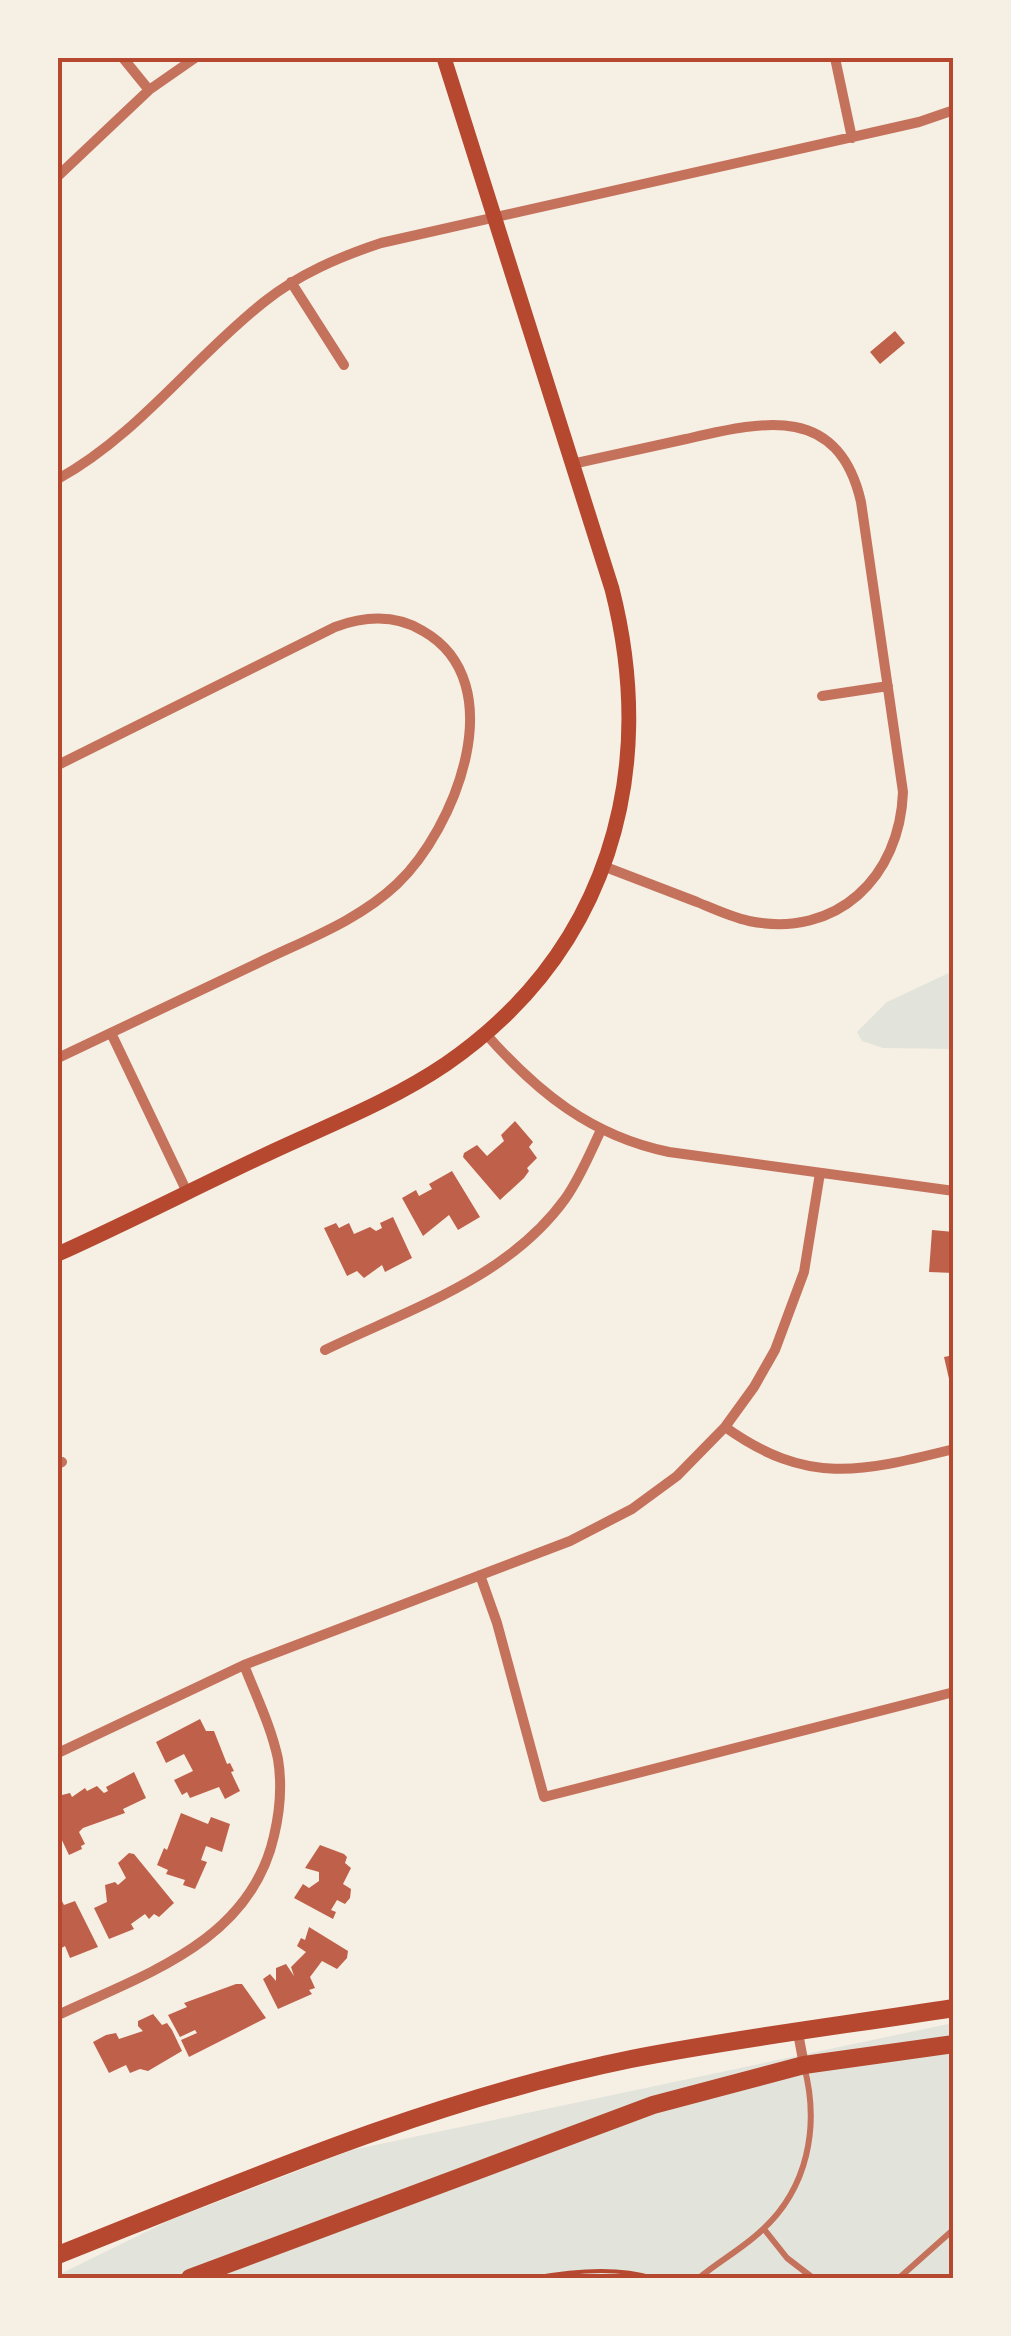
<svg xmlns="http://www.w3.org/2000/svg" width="1011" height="2336" viewBox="0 0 1011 2336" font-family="Poppins,sans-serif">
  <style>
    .green { fill: #e2e4dc }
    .building { fill: #bf614a }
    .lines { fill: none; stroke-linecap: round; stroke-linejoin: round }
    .path { stroke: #b5482f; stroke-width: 4 }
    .service { stroke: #c5725c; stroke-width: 6 }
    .minor { stroke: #c5725c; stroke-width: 10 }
    .secondary { stroke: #b5482f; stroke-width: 15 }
    .primary { stroke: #b5482f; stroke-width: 18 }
    .neatline { fill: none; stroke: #b5482f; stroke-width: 4 }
  </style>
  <rect width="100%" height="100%" fill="#f6efe4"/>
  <!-- green -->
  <path class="green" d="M953 971V1049L883 1048 862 1041 857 1032 887 1002Z
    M953 2023V2278H58V2275L168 2221 352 2150Z"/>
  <!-- building -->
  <path class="building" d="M895 331 905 343 880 364 870 352Z
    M515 1121 533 1142 529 1147 537 1158 527 1168 529 1171 524 1178 500 1200 463 1157 464 1153 477 1145 487 1156 504 1141 501 1135Z
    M452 1171 480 1217 458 1230 449 1215 423 1236 402 1198 416 1190 419 1196 432 1189 429 1184Z
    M393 1217 412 1258 385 1272 382 1265 364 1278 357 1271 347 1276 324 1228 336 1223 339 1228 349 1223 354 1234 370 1227 376 1231 382 1228 380 1223Z
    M932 1230 954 1232V1273L929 1272Z
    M954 1355V1392H952L944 1357Z
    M200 1719 206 1731H214L227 1764 230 1763 234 1771 231 1772 240 1791 225 1799 219 1787 190 1798 187 1792 182 1795 174 1780 193 1771 184 1754 166 1763 156 1742Z
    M134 1772 146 1798 123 1809 125 1813 83 1828 79 1832 85 1844 81 1846 82 1849 69 1855 58 1832V1796L70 1793 72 1797 85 1788 87 1791 97 1786 104 1793 108 1791 106 1787Z
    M181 1813 208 1824 211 1817 230 1824 222 1852 206 1846 201 1860 207 1862 195 1889 183 1885 185 1880 166 1874 168 1870 157 1865 164 1848 167 1850Z
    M320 1845 344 1854 347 1857 345 1863 351 1868 343 1884 351 1889 350 1898 345 1904 337 1900 331 1910 336 1912 333 1919 294 1898 303 1884 309 1888 319 1881V1872L305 1868Z
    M129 1853 134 1854 174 1903 159 1917 154 1914 149 1919 145 1914 131 1924 134 1929 109 1939 94 1908 107 1902 105 1885 115 1882 118 1885 126 1878 118 1863Z
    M61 1899 64 1905 75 1901 98 1947 70 1958 65 1946 58 1950V1901Z
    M309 1927 348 1951 347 1958 337 1969 322 1961 310 1977 315 1988 309 1990 312 1994 278 2009 263 1979 270 1974 276 1981V1968L286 1964 294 1976 291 1967 306 1952 297 1946 301 1938 305 1940Z
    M236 1984H242L266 2018 189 2057 181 2040 197 2033 195 2030 180 2037 168 2015 187 2007 184 2003Z
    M153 2014 162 2025 167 2023 172 2030 182 2051 148 2071 140 2069 130 2073 126 2065 109 2073 93 2042 106 2035 116 2033 119 2039 143 2031 138 2026V2021Z"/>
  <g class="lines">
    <!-- path -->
    <path class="path" d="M533 2278C571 2271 616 2266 653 2278"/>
    <!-- service -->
    <path class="service" d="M764 2229 787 2258 813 2278
      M699 2278C719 2261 742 2249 761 2231 808 2189 820 2126 804 2066
      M899 2278 954 2229"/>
    <!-- minor -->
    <path class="minor" d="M123 58 149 90
      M835 58 852 138
      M58 176 149 90 195 58
      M291 282 344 365
      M572 464C610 456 648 447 686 439 761 422 838 402 861 502L903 792C900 877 837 939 749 921 731 917 714 909 697 902 666 890 634 878 603 866
      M58 479C139 434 192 359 264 302 299 274 339 257 381 243L919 122 954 110
      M822 696 888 686
      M58 765 335 627C365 616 395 614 423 631 514 683 455 829 397 884 358 921 305 940 258 963 191 995 124 1026 58 1058
      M111 1033 187 1192
      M485 1033C537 1092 591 1136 669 1152L954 1191
      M325 1350C410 1309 508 1278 565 1199 580 1178 590 1153 601 1130
      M725 1427C808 1486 861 1472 954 1449
      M58 1464 62 1462
      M480 1575 497 1623 544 1797 954 1692
      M58 1753 244 1665 570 1541 632 1509 677 1476 725 1427 754 1387 775 1350 804 1272 820 1173
      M58 2015C145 1974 250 1942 274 1836 280 1811 282 1784 278 1759 271 1726 256 1696 244 1665
      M798 2033 804 2065"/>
    <!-- secondary -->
    <path class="secondary" d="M58 1254C127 1223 195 1188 263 1156 324 1127 390 1102 446 1064 608 952 659 774 612 589L444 58"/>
    <!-- primary -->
    <path class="primary" d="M58 2255C244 2181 434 2099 631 2059 738 2038 846 2025 954 2008
      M190 2278 653 2105 804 2065 954 2044"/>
  </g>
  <!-- border -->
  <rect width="1011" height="2336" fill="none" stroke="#f6efe4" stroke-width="120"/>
  <rect x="60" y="60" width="891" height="2216" class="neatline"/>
</svg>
